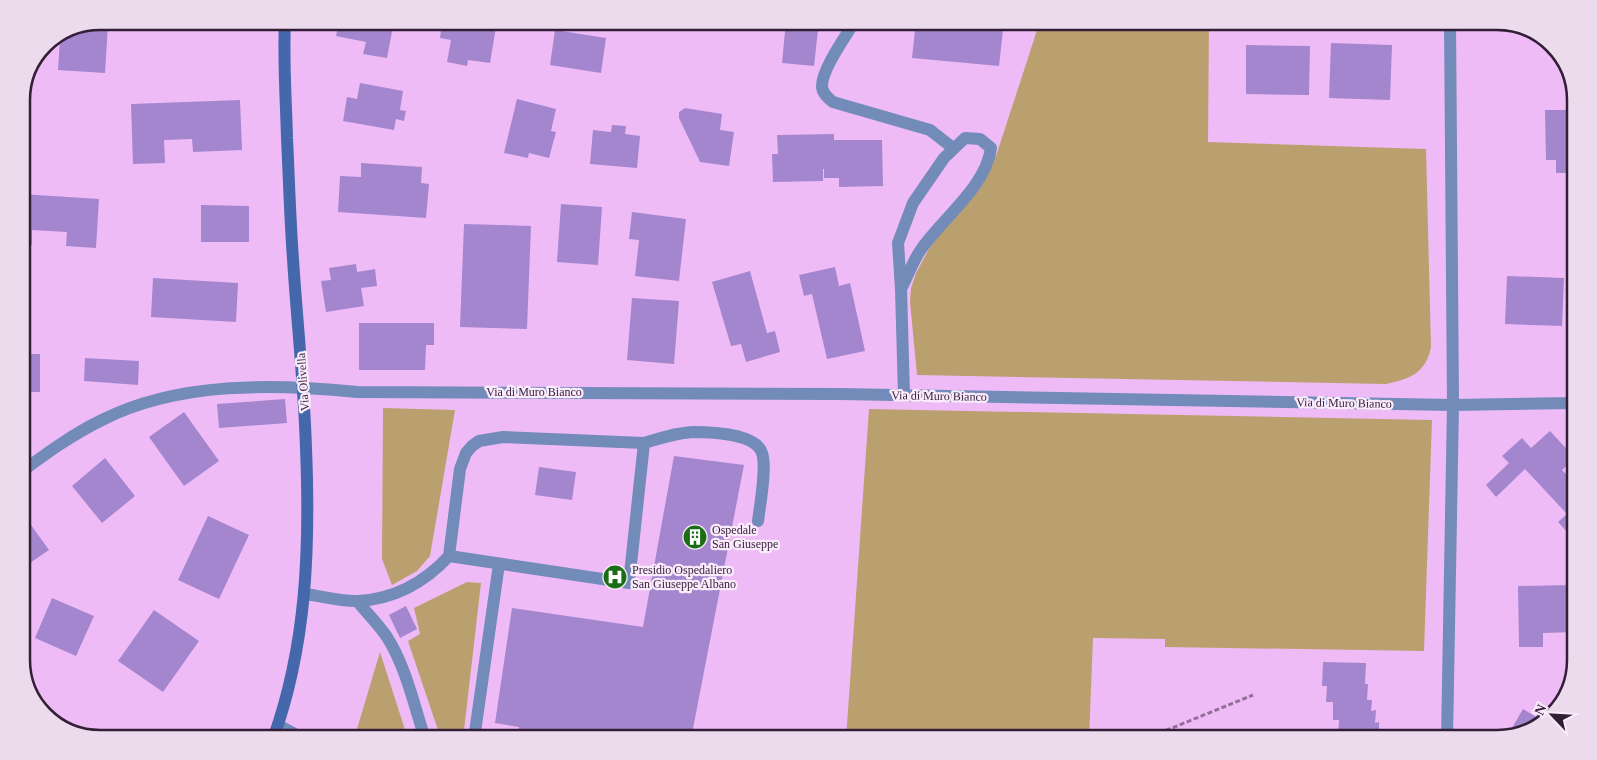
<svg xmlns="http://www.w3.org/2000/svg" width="1597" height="760" viewBox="0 0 1597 760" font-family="Georgia,serif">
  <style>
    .green { fill: #bba06f }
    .building { fill: #a386ce }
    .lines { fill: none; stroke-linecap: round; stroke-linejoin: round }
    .path { stroke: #946f99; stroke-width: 3; stroke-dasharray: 5 2.5; stroke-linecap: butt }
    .lane { stroke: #728bb9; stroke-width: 12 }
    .street { stroke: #728bb9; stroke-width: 12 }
    .secondary { stroke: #4468ab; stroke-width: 12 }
    .labels { text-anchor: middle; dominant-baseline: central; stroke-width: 4.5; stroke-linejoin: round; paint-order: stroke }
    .street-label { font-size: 12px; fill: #321e35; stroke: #fbebfd }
    .poi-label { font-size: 12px; fill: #321e35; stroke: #fbebfd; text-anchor: start }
    .rim { fill: none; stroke: #321e35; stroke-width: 2.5 }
  </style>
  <rect width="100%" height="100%" fill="#efbbf7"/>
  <!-- green -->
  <path class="green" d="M1040 21H1209L1208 142 1426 149 1431 347C1426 373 1410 379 1386 384L917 375 910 302 911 288 916 273 930 247 986 176 997 153Z
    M383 408 455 410 430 556 417 571 392 585 382 559Z
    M869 409 1432 420 1424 651 1165 647V639L1093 638 1089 739H846Z
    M467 582 481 583 463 739H441L408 641 420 634 414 608Z
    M380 652 408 739H354Z"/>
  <!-- building -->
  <path class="building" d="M339 21H394L387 58 363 54 366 42 336 36Z
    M442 21H497L490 63 468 60 467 66 447 62 451 40 440 38Z
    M786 21H819L814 66 782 63Z
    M916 21H1004L999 66 912 58Z
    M92 24 108 25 105 73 58 70 60 38Z
    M555 30 606 38 601 73 550 65Z
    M1331 43 1392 45 1390 100 1329 98Z
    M1246 45 1310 46 1309 95 1246 94Z
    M360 83 403 91 400 110 406 111 404 121 396 119 394 130 343 121 347 97 357 99Z
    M517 99 556 109 551 131 556 132 549 158 529 153 528 158 504 153Z
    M240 100 242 150 193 152 192 139 164 140 165 163 133 164 131 104Z
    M685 108 722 114 720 130 734 132 729 166 700 162 679 118V112Z
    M1545 110H1566V122H1576V173H1556V160H1546Z
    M612 125 626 126 625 134 640 136 637 168 590 164 593 130 611 132Z
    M834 134V140H882L883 186 839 187V178H824V169H823V181L773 182 772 154H778L777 135Z
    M361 163 422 167 421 183 429 184 426 218 338 212 340 176 361 177Z
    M21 194 99 199 96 248 66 246 67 232 32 230V245L21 244Z
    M561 204 602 207 598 265 557 262Z
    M201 205 249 206V242H201Z
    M632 212 686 219 679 281 635 276 639 240 629 239Z
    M464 224 531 226 527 329 460 327Z
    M356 264 357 272 375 269 377 286 361 288 364 306 326 312 321 281 331 280 329 268Z
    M835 267 839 286 850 283 865 351 827 359 812 294 804 296 799 275Z
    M750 271 767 333 775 331 780 352 746 362 741 344 731 346 712 282Z
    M1507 276 1564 278 1562 326 1505 324Z
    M153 278 238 283 236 322 151 317Z
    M632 298 679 301 674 364 627 360Z
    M359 323H434V345H426L425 370H359Z
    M21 354H40V392H21Z
    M85 358 139 361 138 385 84 381Z
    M285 399 287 423 219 428 217 404Z
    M184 412 219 461 184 486 149 437Z
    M1550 431 1575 458 1562 470 1576 484V525L1568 533 1558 522 1567 514 1525 469 1496 497 1486 485 1509 463 1502 456 1522 438 1531 448Z
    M674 456 744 465 691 739H593L585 737V739H517L519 727 495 723 512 608 643 627Z
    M105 458 135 496 102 523 72 486Z
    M539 467 576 472 572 500 535 495Z
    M21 511 49 550 21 569Z
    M208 516 249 535 219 599 178 580Z
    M1571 585V619H1576V632L1543 633V647H1519L1518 586Z
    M52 598 94 616 76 656 35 638Z
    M406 606 417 629 400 638 389 615Z
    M154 610 199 641 163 692 118 661Z
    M1323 662 1366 663 1365 684H1368L1367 700H1372L1371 711 1376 710 1375 723 1379 722V736H1383L1382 739H1338L1339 720H1333V702H1326L1327 686H1322Z
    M1523 709 1544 722 1541 726 1512 734 1509 733Z"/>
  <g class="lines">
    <!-- path -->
    <path class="path" d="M1145 739 1253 695"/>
    <!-- lane -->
    <path class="lane" d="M357 601C367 613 378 624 387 637 406 667 414 705 425 739"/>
    <!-- street -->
    <path class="street" d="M855 21C846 36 822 69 822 86 822 93 828 98 833 102L930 130 953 148
      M901 289C908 276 913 260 922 248 944 217 986 186 991 148L980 139 965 138 944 158 913 203 898 243 901 289 904 395
      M644 443C660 438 676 433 693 432 710 432 756 433 762 453 767 467 760 505 758 521
      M21 472C47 453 73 434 102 420 179 381 274 384 357 392L840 394 1453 405 1576 403
      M305 594C321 596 342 602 358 601 395 599 425 582 449 556L629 583 644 443 503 437 479 441 472 446 466 453 460 469 449 556
      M278 725 304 739
      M474 739 499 564
      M1447 739 1453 405 1450 21"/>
    <!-- secondary -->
    <path class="secondary" d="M273 739C307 645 310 546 306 448 304 385 297 322 293 259 290 219 289 179 287 138 286 99 283 60 285 21"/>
  </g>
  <!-- icons -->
  <defs>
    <symbol id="building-disc" viewBox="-11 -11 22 22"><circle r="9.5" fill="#1a6d14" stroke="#fbebfd"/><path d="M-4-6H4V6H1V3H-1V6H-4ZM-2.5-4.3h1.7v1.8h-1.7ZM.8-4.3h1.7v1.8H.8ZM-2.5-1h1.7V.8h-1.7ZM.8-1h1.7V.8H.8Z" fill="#fff"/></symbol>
    <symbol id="hospital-disc" viewBox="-11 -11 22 22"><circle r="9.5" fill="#1a6d14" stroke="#fbebfd"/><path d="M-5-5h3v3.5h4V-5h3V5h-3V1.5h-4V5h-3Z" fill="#fff"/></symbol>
  </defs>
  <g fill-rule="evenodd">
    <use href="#building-disc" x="681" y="523" width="28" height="28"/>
    <use href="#hospital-disc" x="601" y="563" width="28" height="28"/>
  </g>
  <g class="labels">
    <!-- street labels -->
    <g class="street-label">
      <text transform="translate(303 382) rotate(-94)">Via Olivella</text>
      <text x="534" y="392">Via di Muro Bianco</text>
      <text transform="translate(939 396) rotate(1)">Via di Muro Bianco</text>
      <text transform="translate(1344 403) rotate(1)">Via di Muro Bianco</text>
    </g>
    <!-- poi labels -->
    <g class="poi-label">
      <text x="712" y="530">Ospedale<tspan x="712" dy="14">San Giuseppe</tspan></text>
      <text x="632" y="570">Presidio Ospedaliero<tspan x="632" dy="14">San Giuseppe Albano</tspan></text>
    </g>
  </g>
  <!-- crop -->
  <path d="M0 0H1597V760H0ZM100 30H1497A70 70 0 0 1 1567 100V660A70 70 0 0 1 1497 730H100A70 70 0 0 1 30 660V100A70 70 0 0 1 100 30Z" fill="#ebdbed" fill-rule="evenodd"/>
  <path class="rim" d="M100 30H1497A70 70 0 0 1 1567 100V660A70 70 0 0 1 1497 730H100A70 70 0 0 1 30 660V100A70 70 0 0 1 100 30Z"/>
  <!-- north arrow -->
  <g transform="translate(1552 715) rotate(295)" stroke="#fbebfd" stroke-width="4" paint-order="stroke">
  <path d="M0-4L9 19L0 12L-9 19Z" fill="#321e35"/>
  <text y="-8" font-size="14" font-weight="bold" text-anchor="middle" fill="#321e35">N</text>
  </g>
</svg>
